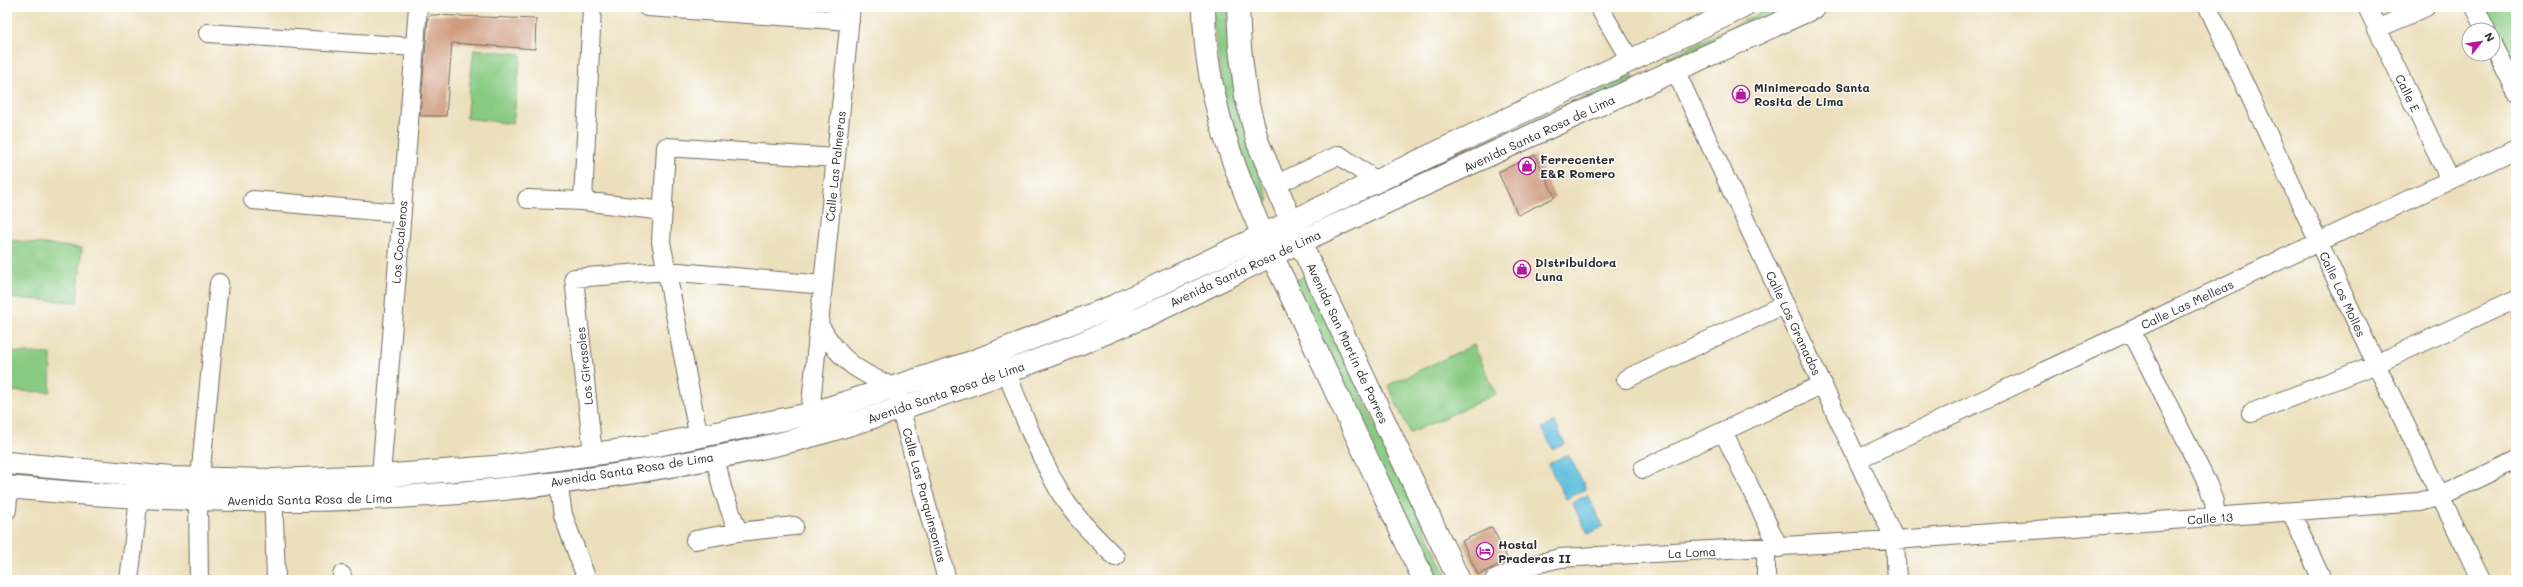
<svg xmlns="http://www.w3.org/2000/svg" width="2523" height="587" viewBox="0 0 2523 587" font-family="Mali,sans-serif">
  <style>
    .green { fill: #88ca82; stroke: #5a7a56 }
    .water { fill: #5dbedc; stroke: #447484 }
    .building { fill: #cd997c }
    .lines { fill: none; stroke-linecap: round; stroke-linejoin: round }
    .minor-casing { stroke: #6f6a5e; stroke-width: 20 }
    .major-casing { stroke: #6f6a5e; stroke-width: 24 }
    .minor { stroke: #fff; stroke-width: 18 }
    .major { stroke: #fff; stroke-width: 22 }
    .labels { text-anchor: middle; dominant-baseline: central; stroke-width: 3; stroke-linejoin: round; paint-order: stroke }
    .poi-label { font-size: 12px; font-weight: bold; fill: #2b2b2b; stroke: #fff; text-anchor: start }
    .street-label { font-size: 12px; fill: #2b2b2b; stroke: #fff }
  </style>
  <rect width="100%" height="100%" fill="#fff"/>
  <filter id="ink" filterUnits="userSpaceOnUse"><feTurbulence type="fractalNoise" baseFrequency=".025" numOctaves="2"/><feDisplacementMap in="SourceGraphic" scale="8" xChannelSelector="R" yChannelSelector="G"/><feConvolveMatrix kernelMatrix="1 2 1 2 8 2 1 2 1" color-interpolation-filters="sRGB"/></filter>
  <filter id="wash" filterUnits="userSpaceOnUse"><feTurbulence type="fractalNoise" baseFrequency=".012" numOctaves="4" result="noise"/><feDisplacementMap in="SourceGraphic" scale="16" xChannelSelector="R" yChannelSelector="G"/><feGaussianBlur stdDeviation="0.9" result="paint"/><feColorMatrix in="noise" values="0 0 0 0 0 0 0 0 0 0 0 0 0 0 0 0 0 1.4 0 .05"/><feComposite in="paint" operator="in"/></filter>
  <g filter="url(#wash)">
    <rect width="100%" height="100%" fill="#ecdfbc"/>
    <!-- green -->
    <path class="green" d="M1211 7H1228C1227 76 1245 136 1269 200L1264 205 1254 208 1231 141Z
      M1773 7H1793L1670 64 1667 58Z
      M2481 7H2516V81Z
      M474 49 521 54 513 124 466 118Z
      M1633 75 1635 81 1325 225 1321 218Z
      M7 240 82 248 77 302 7 298Z
      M1305 276 1449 580H1432L1290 283Z
      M1474 345 1496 394 1410 433 1388 385Z
      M7 352 51 354 50 392 7 391Z"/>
    <!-- water -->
    <path class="water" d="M1555 422 1565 444 1553 449 1542 428Z
      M1568 454 1586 489 1566 499 1548 464Z
      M1587 495 1603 526 1588 534 1572 503Z"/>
    <g id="blocks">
      <!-- building -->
      <path class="building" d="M431 15 536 19 535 49 452 43 446 116H420L428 18Z
        M1535 155 1555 197 1518 215 1498 172Z
        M1492 527 1508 560 1478 575 1462 541Z"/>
    </g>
  </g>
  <g filter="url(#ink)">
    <use href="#blocks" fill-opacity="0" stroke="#6f6a5e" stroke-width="1"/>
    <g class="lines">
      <defs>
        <path id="minor" d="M647 7 850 21
          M1599 7 1630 60
          M2208 7 2376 364 2481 580
          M2367 7 2450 180
          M2475 7 2486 30
          M2377 29 2426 7
          M208 33 415 47
          M2493 44 2516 91
          M1675 70 1895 540 1897 580
          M1275 185 1339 155 1375 180
          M527 199 583 201 663 211
          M253 200 388 212 402 211
          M583 201 592 7
          M820 326C841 362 857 371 895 388L947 580
          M2131 330 2208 485 2214 502 2216 518
          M1007 372C1020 410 1041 459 1061 494 1075 518 1096 537 1115 557
          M1626 379 1785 304
          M2251 413 2376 364 2516 299
          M810 414 851 7
          M1723 431 1779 548
          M699 438 661 242 666 147 836 158
          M593 454 574 278 667 271 823 285
          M715 456 722 488 738 532 794 526
          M1858 459 2516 149
          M1643 469 1823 384
          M381 476 418 7
          M200 478 219 283
          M558 482 563 515 587 580
          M273 487 276 580
          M198 499 199 580
          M7 510 9 487
          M2291 512 2322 580
          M695 540 738 532
          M1766 549V580
          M342 575V580
          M129 580 139 498
          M1494 580 1524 567 1560 558 1895 540 2419 502 2441 496 2516 460"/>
        <path id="major" d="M1204 7C1204 124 1259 226 1307 330 1346 413 1385 497 1424 580
          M1238 7 1240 48 1246 97 1258 143 1300 242 1459 580
          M7 463 171 478 273 480 381 476 506 466 652 446 810 414 969 363 1114 306 1743 7
          M7 487C270 513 538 502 795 440 833 431 869 418 905 407 978 383 1050 357 1120 327 1182 301 1241 269 1302 241 1472 162 1644 84 1815 7"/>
      </defs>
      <!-- minor casing -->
      <use href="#minor" class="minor-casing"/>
      <!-- major casing -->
      <use href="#major" class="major-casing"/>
      <!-- minor -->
      <use href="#minor" class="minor"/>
      <!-- major -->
      <use href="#major" class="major"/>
    </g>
  </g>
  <!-- icons -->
  <defs>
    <symbol id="shop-ring" viewBox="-11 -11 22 22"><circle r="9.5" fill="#fff" stroke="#b5179e" stroke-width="1.5"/><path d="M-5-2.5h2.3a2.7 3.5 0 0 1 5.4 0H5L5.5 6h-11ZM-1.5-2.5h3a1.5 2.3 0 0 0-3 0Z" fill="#b5179e"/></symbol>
    <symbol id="hotel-ring" viewBox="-11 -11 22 22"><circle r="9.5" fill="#fff" stroke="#b5179e" stroke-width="1.5"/><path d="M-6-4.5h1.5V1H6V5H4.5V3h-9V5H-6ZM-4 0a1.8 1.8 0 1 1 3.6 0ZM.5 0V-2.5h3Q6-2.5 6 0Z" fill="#b5179e"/></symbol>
  </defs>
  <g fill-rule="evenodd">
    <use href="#shop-ring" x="1731" y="84" width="20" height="20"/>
    <use href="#shop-ring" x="1517" y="156" width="20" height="20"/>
    <use href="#shop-ring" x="1512" y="259" width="20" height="20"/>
    <use href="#hotel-ring" x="1475" y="541" width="20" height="20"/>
  </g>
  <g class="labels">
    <!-- poi labels -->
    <g class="poi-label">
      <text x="1754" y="87">Minimercado Santa<tspan x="1754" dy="14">Rosita de Lima</tspan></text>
      <text x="1540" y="159">Ferrecenter<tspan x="1540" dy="14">E&amp;R Romero</tspan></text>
      <text x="1535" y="262">Distribuidora<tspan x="1535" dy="14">Luna</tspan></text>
      <text x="1498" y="544">Hostal<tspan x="1498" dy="14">Praderas II</tspan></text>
    </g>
    <!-- street labels -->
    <g class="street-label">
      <text transform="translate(2408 93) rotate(64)">Calle E</text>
      <text transform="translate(1539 133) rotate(-25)">Avenida Santa Rosa de Lima</text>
      <text transform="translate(835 166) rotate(-84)">Calle Las Palmeras</text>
      <text transform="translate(399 242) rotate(-85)">Los Cocalenos</text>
      <text transform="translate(1245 268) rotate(-25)">Avenida Santa Rosa de Lima</text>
      <text transform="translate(2343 294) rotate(65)">Calle Los Molles</text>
      <text transform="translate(2187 304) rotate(-25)">Calle Las Melleas</text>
      <text transform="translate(1794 323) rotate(65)">Calle Los Granados</text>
      <text transform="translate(1348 343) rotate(65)">Avenida San Martín de Porres</text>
      <text transform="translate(584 366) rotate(-96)">Los Girasoles</text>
      <text transform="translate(946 392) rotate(-19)">Avenida Santa Rosa de Lima</text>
      <text transform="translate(632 469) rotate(-9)">Avenida Santa Rosa de Lima</text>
      <text transform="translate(925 495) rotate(75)">Calle Las Parquinsonias</text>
      <text transform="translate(310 499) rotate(-1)">Avenida Santa Rosa de Lima</text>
      <text transform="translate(2210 518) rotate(-4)">Calle 13</text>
      <text transform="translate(1692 552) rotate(-3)">La Loma</text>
    </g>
  </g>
  <!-- margin -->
  <rect width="2523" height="587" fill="none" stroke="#fff" stroke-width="24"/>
  <!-- north arrow -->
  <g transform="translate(2481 42) rotate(60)"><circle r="19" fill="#ffffff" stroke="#aaaaaa"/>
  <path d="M0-3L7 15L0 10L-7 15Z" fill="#b5179e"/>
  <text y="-6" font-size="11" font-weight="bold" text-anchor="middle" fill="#2b2b2b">N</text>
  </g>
</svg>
